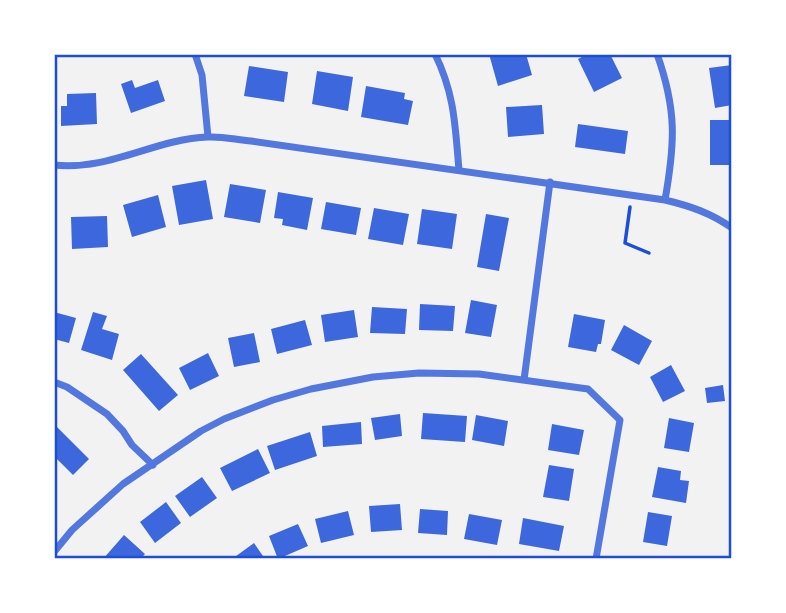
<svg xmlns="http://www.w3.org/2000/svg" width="786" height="613" viewBox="0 0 786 613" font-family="'PT Sans Narrow',sans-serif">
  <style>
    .building { fill: #3d67dc }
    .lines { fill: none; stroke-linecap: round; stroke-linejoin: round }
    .path { stroke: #1d4ed8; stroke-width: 3.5 }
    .minor { stroke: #5277de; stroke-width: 7 }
    .neatline { fill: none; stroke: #1d4ed8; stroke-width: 2.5 }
  </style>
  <rect width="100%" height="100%" fill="#f2f2f2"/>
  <!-- building -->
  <path class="building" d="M489 54H526L532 75 498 86Z
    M588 54H610L622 78 594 92 578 59Z
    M732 65V105L715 108 709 68Z
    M249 66 288 72 284 102 244 96Z
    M317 71 353 77 348 111 312 104Z
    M132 80 135 88 158 80 165 101 131 113 121 84Z
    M366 86 405 93 404 99 413 101 408 125 361 117Z
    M96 93 97 124 61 126V106H67V94Z
    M542 105 544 134 508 137 506 107Z
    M710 120H732V165H710Z
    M578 124 628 131 625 154 575 147Z
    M206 180 213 219 179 225 172 186Z
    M230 184 266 190 260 223 224 217Z
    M278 192 313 198 307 230 282 225 283 219 274 218Z
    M158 195 166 227 132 237 123 205Z
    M326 202 361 208 356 235 321 229Z
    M374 208 409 214 403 245 368 239Z
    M422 209 457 214 452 249 417 244Z
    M486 214 509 218 499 271 477 267Z
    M107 216 108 247 72 249 71 217Z
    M471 300 497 305 491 337 465 333Z
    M420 304 455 306 453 331 419 330Z
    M372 307 407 309 405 334 370 333Z
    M354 310 358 337 325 342 321 315Z
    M54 312 76 318 69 343 54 339Z
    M93 312 107 316 102 329 119 334 112 360 81 350Z
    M574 314 605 320 601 344H598L596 352 568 347Z
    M305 320 312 345 277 354 271 329Z
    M624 325 652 341 639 365 611 350Z
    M254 333 260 362 234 367 228 338Z
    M208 353 219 376 190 390 179 368Z
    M141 354 178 395 159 411 123 370Z
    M671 365 685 391 663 402 650 377Z
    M723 385 725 401 707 403 705 388Z
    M423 413 467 416 465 442 421 439Z
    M400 414 402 436 375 440 371 418Z
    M476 415 508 421 504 446 472 440Z
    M669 418 694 423 689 452 664 448Z
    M361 422 362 444 323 447 322 426Z
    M54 424 89 459 73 475 54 456Z
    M552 424 584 430 579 455 548 450Z
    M310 432 317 456 275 470 267 446Z
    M258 449 270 473 232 491 220 468Z
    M549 465 574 469 569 501 543 497Z
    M658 467 681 471 680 480 689 481 686 503 652 497Z
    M202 477 217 498 190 517 175 496Z
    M166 502 181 523 155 543 140 522Z
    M400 504 402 530 371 532 369 506Z
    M420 509 448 511 447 535 418 533Z
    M348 511 354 535 321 543 315 519Z
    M648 512 672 516 667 546 643 542Z
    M469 514 502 520 497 545 464 539Z
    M523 518 564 526 559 551 519 544Z
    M298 524 308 546 278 559 269 536Z
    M124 535 145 554 140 559H103Z
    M254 543 265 559H232Z"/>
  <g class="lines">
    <!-- path -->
    <path class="path" d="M630 207 625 243 649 253"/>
    <!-- minor -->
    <path class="minor" d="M195 54 202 75 208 137
      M435 54C455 95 455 126 459 170
      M657 54C677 110 675 143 665 200
      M54 165C110 171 154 139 208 137 222 136 237 140 251 141L665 200C690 206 711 213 732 228
      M524 380 550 182
      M54 382 67 387 107 414 123 431 132 445 153 465
      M54 552 72 530 123 484 201 431 224 419 273 400 311 389 373 377 419 373 479 374 588 389 620 420 596 559"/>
  </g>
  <!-- border -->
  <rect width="786" height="613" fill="none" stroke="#ffffff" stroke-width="112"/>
  <rect x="56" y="56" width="674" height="501" class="neatline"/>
</svg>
